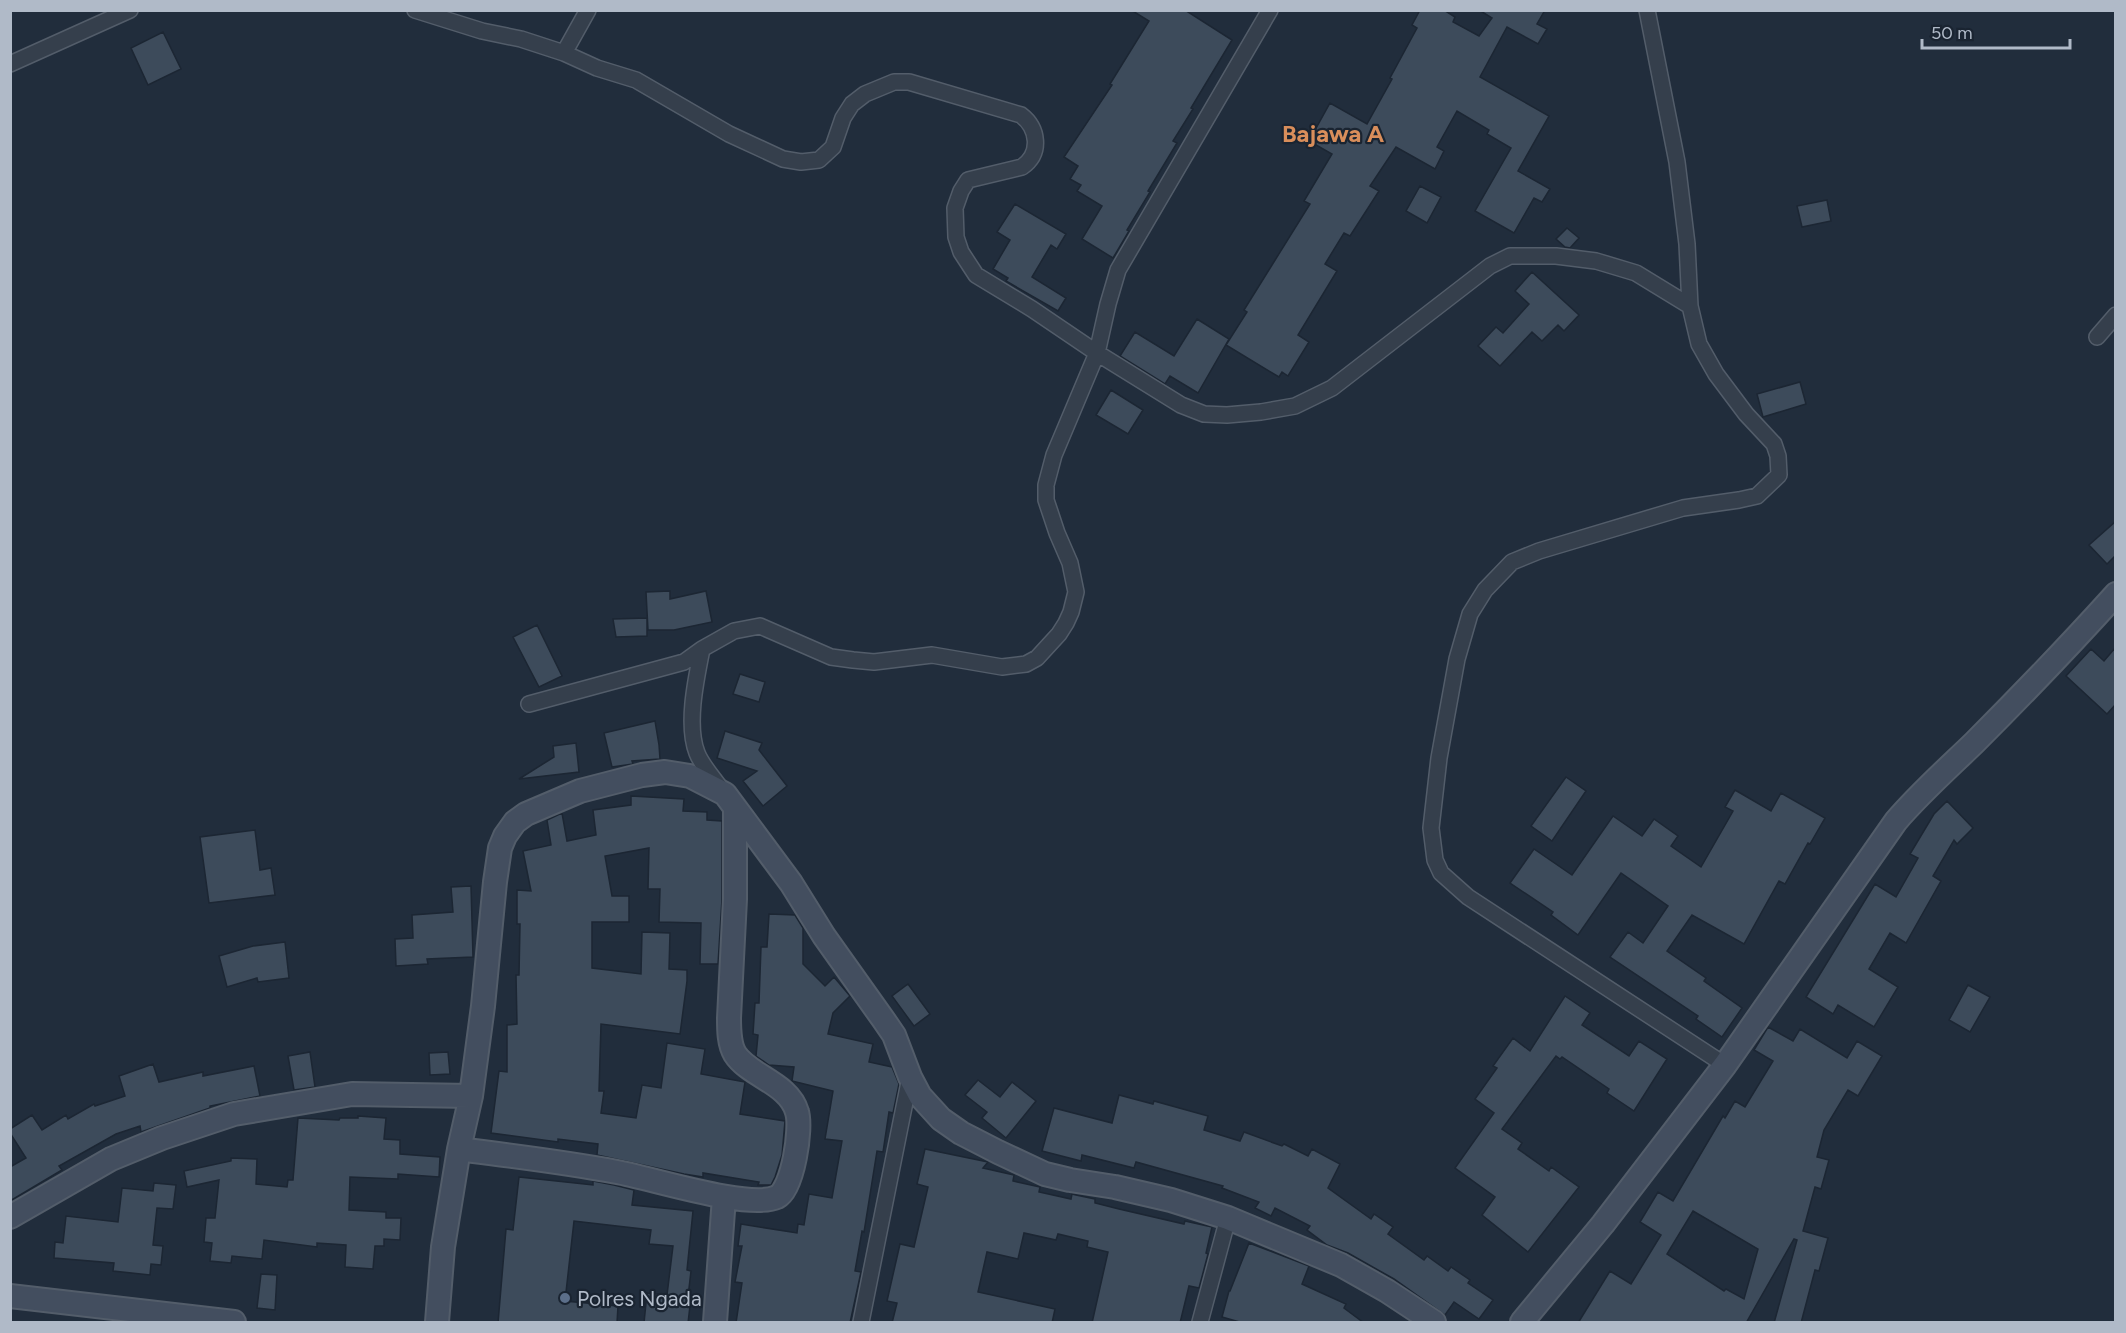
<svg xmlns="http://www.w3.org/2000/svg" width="2126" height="1333" viewBox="0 0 2126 1333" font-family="Figtree,sans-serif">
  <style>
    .building { fill: #3d4b5b; stroke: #1c2633; stroke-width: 1.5; fill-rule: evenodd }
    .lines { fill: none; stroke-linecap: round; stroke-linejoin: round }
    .street-casing { stroke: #535d6a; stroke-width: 18 }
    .secondary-casing { stroke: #535d6a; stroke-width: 26 }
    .street { stroke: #353f4c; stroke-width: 15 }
    .secondary { stroke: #434e5f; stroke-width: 22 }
    .service-dot { fill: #5c6f8a; stroke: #1a2431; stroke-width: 2 }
    .labels { text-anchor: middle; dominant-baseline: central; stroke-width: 4.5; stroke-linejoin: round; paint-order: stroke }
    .poi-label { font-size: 21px; fill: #b0bac8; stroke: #1a2431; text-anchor: start }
    .quarter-label { font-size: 24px; font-weight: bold; fill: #d98e5b; stroke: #1a2431 }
  </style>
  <rect width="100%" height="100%" fill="#212d3c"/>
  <!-- building -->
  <path class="building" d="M1131 10H1185L1232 40 1191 108 1193 109 1173 141 1177 143 1148 191 1150 192 1127 230 1129 231 1113 258 1082 239 1102 206 1077 191 1081 185 1070 179 1078 166 1064 157 1112 85 1110 84 1149 21Z
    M1420 10H1444L1455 17 1453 22 1479 36 1492 18 1479 10H1545L1537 24 1547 29 1538 44 1507 27 1480 77 1549 116 1518 171 1550 189 1542 202 1534 198 1514 233 1475 211 1511 148 1487 134 1489 130 1457 111 1437 147 1444 151 1435 169 1396 147 1370 186 1379 191 1350 236 1344 233 1325 264 1337 271 1298 335 1309 342 1288 376 1282 372 1279 377 1226 345 1247 312 1244 310 1310 204 1304 201 1332 154 1309 141 1330 103 1367 124 1392 79 1390 78 1417 28 1412 25Z
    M163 32 181 69 148 85 131 48Z
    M1420 186 1441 197 1427 223 1406 211Z
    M1827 200 1831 221 1802 227 1797 206Z
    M1015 204 1066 234 1057 249 1051 245 1032 277 1066 298 1058 311 1006 281 1008 278 993 269 1010 240 997 232Z
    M1567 228 1579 238 1570 248 1565 247 1556 239Z
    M1532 272 1579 315 1564 331 1558 325 1542 341 1532 332 1500 366 1478 346 1496 327 1503 333 1529 304 1515 291Z
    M1197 319 1229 339 1198 393 1170 376 1165 384 1120 356 1135 332 1174 356Z
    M1800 382 1806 404 1763 417 1757 394Z
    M1111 390 1143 410 1128 434 1096 415Z
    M2115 522V556L2107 564 2089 545Z
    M670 591V599L706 591 712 622 674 630H648L646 592Z
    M647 618V636L616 637 613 619Z
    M537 625 562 676 539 687 513 637Z
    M2115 648V705L2107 714 2066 676 2091 649 2104 661Z
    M740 674 765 682 759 702 733 694Z
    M655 721 659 745 660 759 632 761 633 764 612 767 604 733Z
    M725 731 762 743 759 750 787 786 763 806 743 781 757 771 717 758Z
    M576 743 579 772 519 779 554 757 553 746Z
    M1566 777 1586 791 1552 841 1531 826Z
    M1735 790 1771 811 1781 793 1825 818 1810 844 1808 843 1785 884 1779 881 1744 944 1692 915 1667 951 1706 978 1704 981 1742 1008 1722 1037 1696 1019 1698 1016 1610 957 1628 932 1643 943 1668 906 1621 873 1578 935 1551 915 1553 912 1510 883 1534 849 1572 875 1613 816 1642 836 1654 819 1678 836 1671 846 1701 867 1733 811 1725 807Z
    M631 796 684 799 683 811 707 812V820L722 821V899L718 964H700L701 923 659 922 660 889H648L649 848 605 856 612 896H629V922H592V968L641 974 642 932 670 933 669 969 687 970V981L680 1034 601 1024 599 1091H604L601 1113 636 1118 642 1085 661 1088 667 1043 705 1049 701 1074 745 1082 740 1114 785 1121 782 1155 775 1177 771 1185H758L759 1182 703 1173V1177L684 1174 597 1155 598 1144 558 1139V1142L491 1133 499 1071 507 1072V1025L517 1024 516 975H519L520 924H517V890L531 891 523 851 551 845 547 820 562 813 567 841 596 835 593 810 631 805Z
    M1947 801 1973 828 1957 844 1954 840 1933 876 1941 881 1906 943 1890 933 1869 969 1898 987 1874 1027 1838 1005 1833 1014 1806 997 1875 884 1896 897 1918 858 1910 854 1934 814Z
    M255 830 260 870 271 868 275 895 209 903 200 837Z
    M471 886 473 957 427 959 428 964 396 966 395 939 413 938 412 915 453 912 451 887Z
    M769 914 795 915 803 928V964L825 986 834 977 850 996 833 1013 828 1034 873 1044 869 1062 892 1067 899 1084 893 1113 889 1112 883 1152 877 1151 864 1232 862 1231 855 1271 861 1272 850 1323H736L742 1283 735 1282 742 1246H738L741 1224 797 1233 798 1224 804 1225 809 1194 832 1198 842 1141 825 1139 833 1091 792 1081 794 1067 769 1065 756 1056 758 1035 753 1034 755 1003H759L761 947H767Z
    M285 942 289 978 258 982 257 978 227 987 219 956 253 946Z
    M908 984 930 1014 914 1026 892 996Z
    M1968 985 1990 997 1970 1032 1949 1020Z
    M1565 996 1590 1013 1582 1025 1629 1056 1639 1041 1667 1059 1634 1111 1607 1093 1609 1089 1562 1057 1560 1059 1556 1056 1502 1129 1522 1143 1518 1149 1549 1171 1551 1167 1579 1187 1528 1252 1482 1215 1495 1197 1455 1168 1494 1113 1475 1099 1497 1068 1493 1066 1513 1038 1530 1051Z
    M1768 1027 1793 1041 1800 1029 1847 1058 1857 1041 1882 1056 1858 1096 1848 1090 1824 1130 1817 1157 1829 1160 1821 1189 1815 1187 1803 1231 1828 1238 1819 1271 1815 1270 1801 1323H1774L1797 1240 1794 1239 1746 1323H1578L1610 1271 1631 1284 1661 1235 1640 1222 1658 1192 1673 1201 1723 1116 1725 1118 1735 1101 1745 1107 1773 1061 1754 1050ZM1693 1211 1758 1249 1744 1299 1726 1289 1724 1291 1667 1254Z
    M310 1052 315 1087 294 1090 288 1056Z
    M448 1052 450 1074 430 1075 429 1053Z
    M153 1064 159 1082 203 1072V1076L254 1066 260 1096 210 1106V1108L141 1132 140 1126 116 1134 59 1166 62 1170 10 1201V1167L26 1158 10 1133V1129L32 1115 42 1130 66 1115 68 1119 94 1104 95 1106 125 1096 119 1076Z
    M978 1080 1000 1097 1012 1082 1036 1101 1006 1138 982 1118 987 1112 965 1095Z
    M1119 1095 1153 1104 1154 1101 1208 1116 1204 1130 1240 1141 1244 1132 1282 1146 1284 1144 1308 1156 1312 1149 1340 1164 1328 1188 1371 1219 1374 1214 1393 1227 1388 1234 1424 1260 1427 1256 1448 1271 1451 1267 1470 1280 1468 1283 1493 1300 1479 1319 1454 1302 1445 1315 1394 1279 1348 1253 1327 1245 1307 1230 1310 1226 1275 1208 1271 1216 1255 1208 1259 1202 1222 1188 1223 1186 1136 1162 1134 1168 1082 1155 1081 1161 1042 1151 1054 1108 1112 1123Z
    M358 1116 386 1118 384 1139 400 1140V1154L440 1157 439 1177 398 1174V1179L350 1177 349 1210 386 1212V1218H401L400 1240 384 1239V1246H375L373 1269 345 1267 346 1245 317 1243V1247L264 1240 262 1259 232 1256 231 1263 210 1261 212 1243 204 1242 206 1218H215L219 1180 187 1187 184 1171 231 1161V1158L257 1159 256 1184 287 1187 288 1180H293L298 1118 339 1120 340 1118H358Z
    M925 1149 988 1162 983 1168 1014 1175 1013 1181 1040 1187 1039 1192 1071 1199 1072 1194 1076 1195 1095 1199V1203L1119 1209 1184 1224 1185 1221 1212 1227 1206 1253 1208 1254 1199 1288 1189 1286 1180 1323H1092L1108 1252 1087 1247 1088 1241 1058 1234 1056 1240 1024 1233 1018 1259 987 1252 978 1292 1055 1309 1052 1323H892L897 1303 887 1301 900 1244 914 1247 928 1187 917 1184Z
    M519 1177 593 1185V1181L614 1185 634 1190 632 1205 693 1211 687 1270 691 1271 688 1297H691L688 1323H644L647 1293 667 1295 673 1246 649 1244 651 1230 574 1221 565 1301 618 1306 617 1323H498L506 1229 513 1230Z
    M154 1183 176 1185 173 1209 157 1208 153 1245 163 1246 161 1265 151 1264 150 1275 113 1271 114 1263 54 1258 55 1242 63 1243 66 1216 118 1222 122 1188 153 1191Z
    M1249 1243 1309 1266 1302 1284 1346 1304 1344 1308 1364 1323H1243L1222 1317 1229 1291H1230Z
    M261 1274 277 1275 275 1310 257 1308Z"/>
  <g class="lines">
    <defs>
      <path id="street" d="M415 10 482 31 521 39 564 53 597 68 636 80 729 134 783 159 801 162 819 160 833 147 843 118 852 104 865 94 894 82H909L1021 115C1038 128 1042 153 1022 167L968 180 961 191 955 208 956 237 961 252 976 275 1032 309 1097 353 1181 405 1204 414 1227 415 1261 412 1295 406 1332 388 1490 266 1510 256H1556L1596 261 1636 273 1690 306 1699 344 1716 374 1746 414 1774 444 1778 456 1779 475 1757 496 1739 500 1683 508 1539 551 1512 562 1485 590 1470 614 1457 659 1439 758 1431 828 1435 860 1441 873 1468 897 1725 1065
        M1647 10 1677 162 1687 244 1690 306
        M564 53 588 10
        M10 64 130 10
        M2097 337 2116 315
        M529 704 684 662 702 649
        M721 789C714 778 702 766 697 753 686 725 696 679 702 649L734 631 760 626 831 657 853 660 874 662 932 655 1002 667 1026 664 1037 658 1059 634 1066 623 1071 612 1076 592 1070 563 1057 533 1046 500V485L1054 455 1097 353 1108 304 1118 270 1270 10
        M861 1322 910 1077
        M1200 1322 1228 1218"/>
      <path id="secondary" d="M459 1149C512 1156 565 1162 617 1172 651 1178 749 1210 777 1197 793 1189 802 1128 797 1112 789 1083 749 1076 735 1054 729 1044 729 1030 729 1018L735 899V809
        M10 1217 111 1159 162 1138 234 1114 352 1094 471 1096
        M10 1296 234 1322
        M437 1322 443 1247 459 1149 471 1096 483 1006 495 882 500 848 505 836 515 822 526 814 580 791 642 775 665 772 690 776 725 794 791 883 824 936 883 1019 894 1035 910 1077 920 1096 941 1119 961 1133 998 1152 1045 1174 1070 1180 1115 1187 1171 1200 1228 1218 1341 1265 1387 1291 1434 1322
        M715 1322 724 1197
        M1522 1322 1603 1224 1725 1065 1896 821C1920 793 1947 769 1974 743 2022 695 2070 645 2116 594"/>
    </defs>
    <!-- street casing -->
    <use href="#street" class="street-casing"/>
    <!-- secondary casing -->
    <use href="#secondary" class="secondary-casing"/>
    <!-- street -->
    <use href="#street" class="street"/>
    <!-- secondary -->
    <use href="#secondary" class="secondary"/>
  </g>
  <!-- markers -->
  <circle class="service-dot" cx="565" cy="1298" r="6"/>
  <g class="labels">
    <!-- poi labels -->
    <g class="poi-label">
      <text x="577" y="1298">Polres Ngada</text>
    </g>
    <!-- quarter labels -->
    <g class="quarter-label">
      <text x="1333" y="133">Bajawa A</text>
    </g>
  </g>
  <!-- border -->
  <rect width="2126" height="1333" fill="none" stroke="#b0bac8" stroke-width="24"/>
  <!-- scale -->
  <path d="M1922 39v9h148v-9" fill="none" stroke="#b0bac8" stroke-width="3"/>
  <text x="1931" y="39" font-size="18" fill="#b0bac8" stroke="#1a2431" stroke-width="4.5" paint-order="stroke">50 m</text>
</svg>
